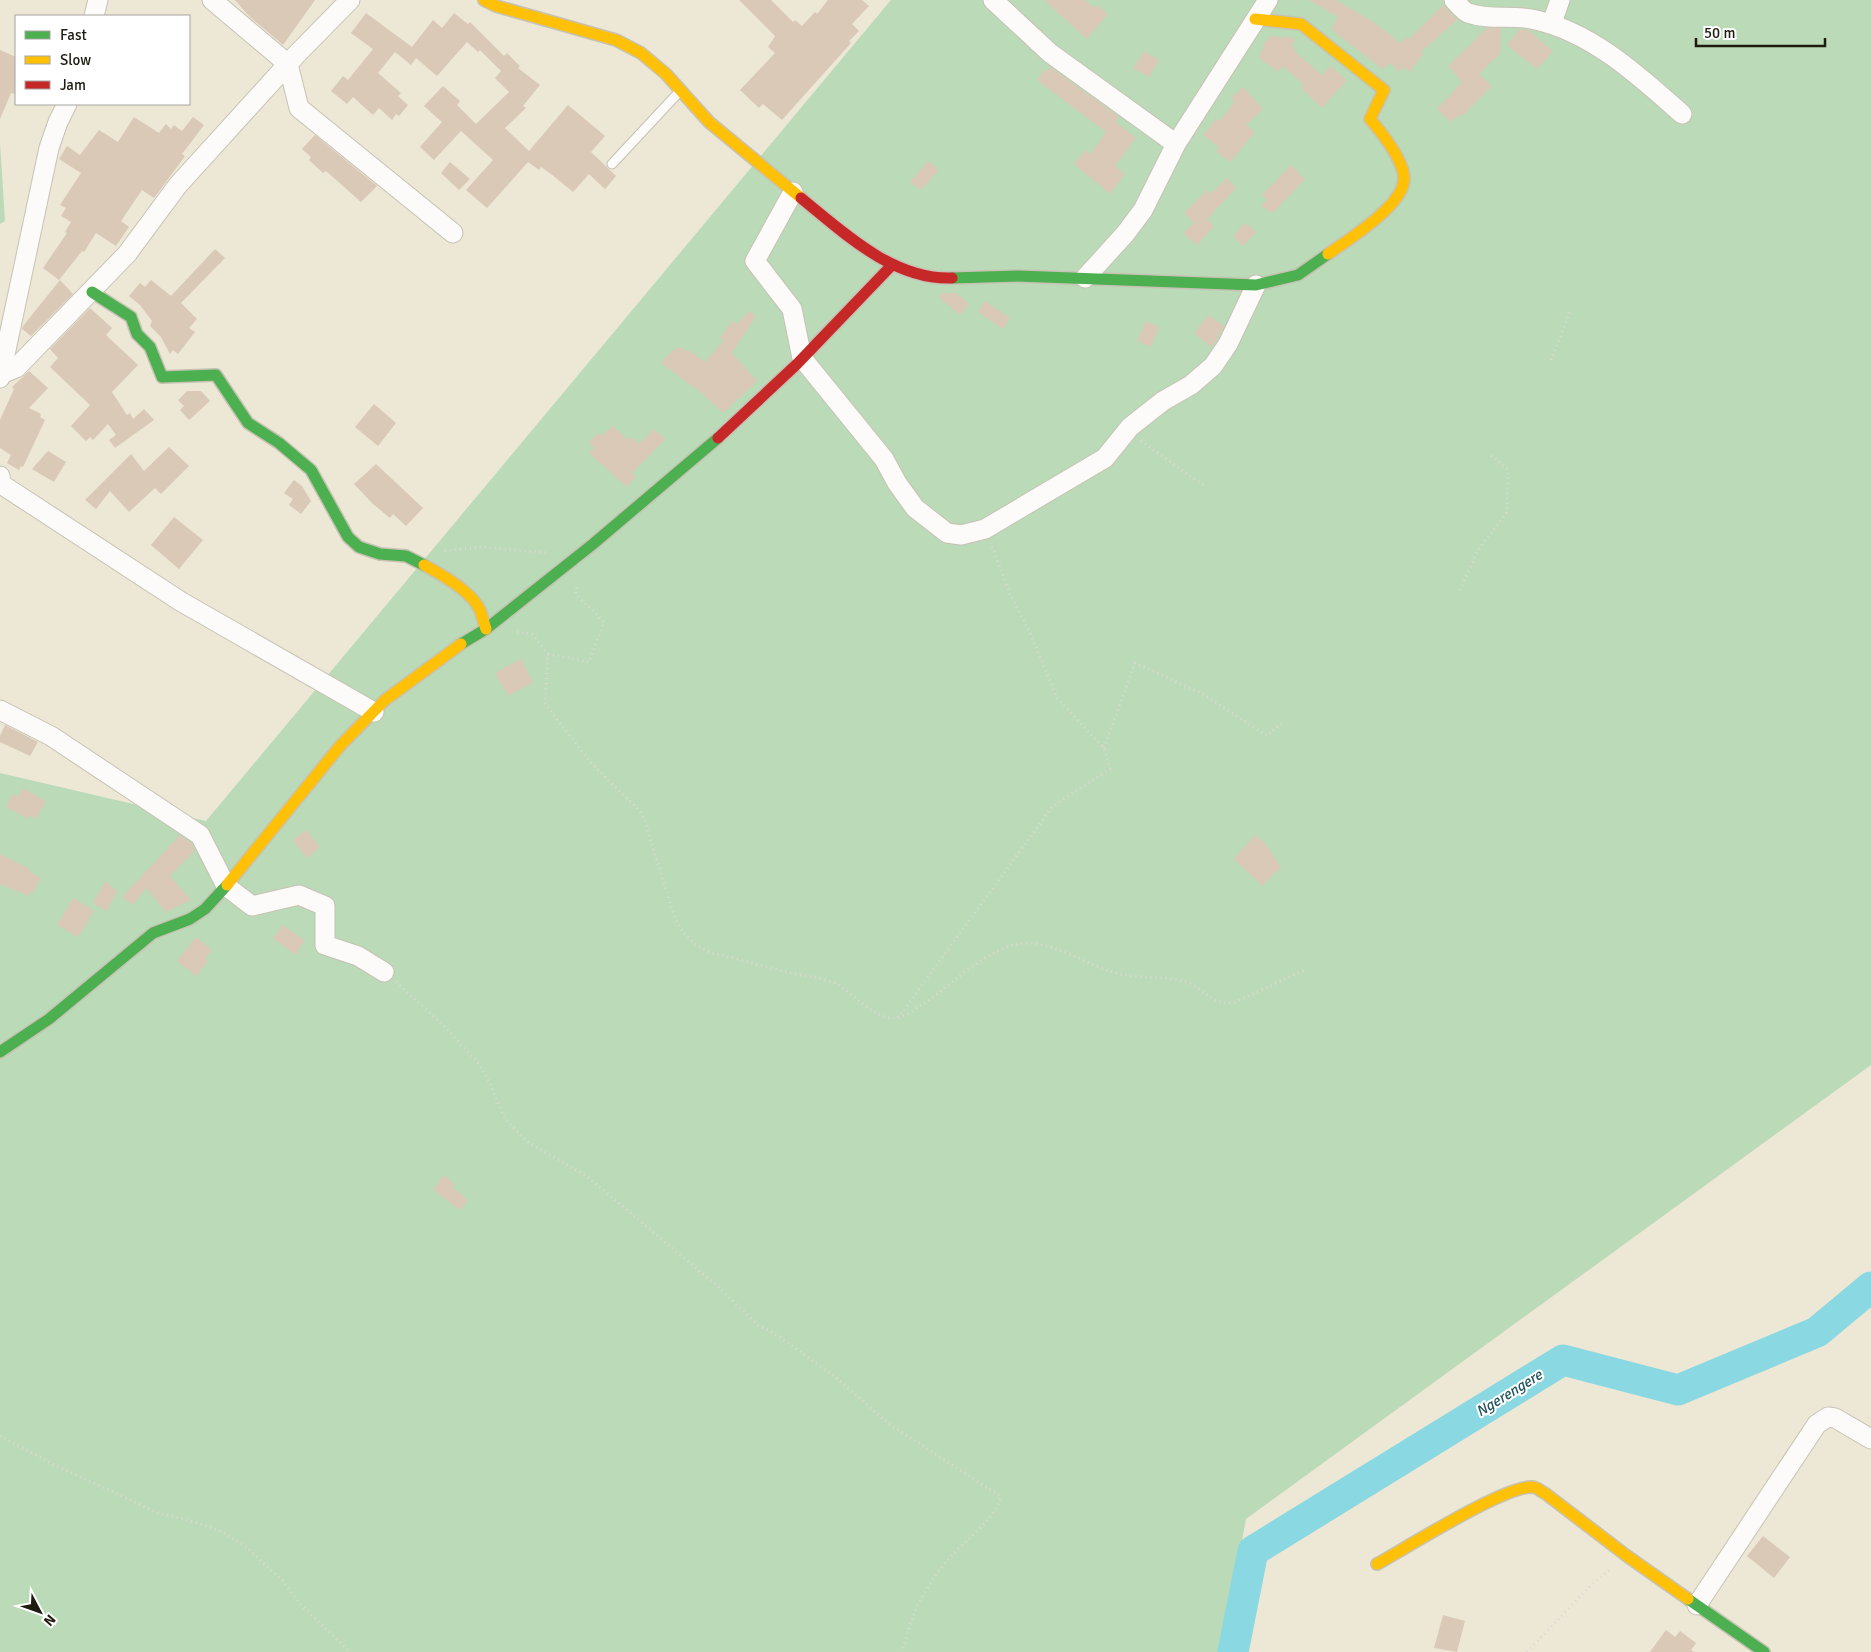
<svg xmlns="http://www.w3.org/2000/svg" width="1871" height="1652" viewBox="0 0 1871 1652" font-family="Signika,sans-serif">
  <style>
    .green { fill: #bbdab7 }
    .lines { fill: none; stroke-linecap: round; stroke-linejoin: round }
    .river { stroke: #89d8e2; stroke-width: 31 }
    .building { fill: #d9c9b6 }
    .lane-casing { stroke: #c7c2b4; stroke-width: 11 }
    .street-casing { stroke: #c7c2b4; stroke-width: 21 }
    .fast-casing { stroke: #c7c2b4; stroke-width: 14 }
    .slow-casing { stroke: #c7c2b4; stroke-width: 14 }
    .jam-casing { stroke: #c7c2b4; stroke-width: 14 }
    .path { stroke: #dbd9d3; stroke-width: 3; stroke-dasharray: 1 4; stroke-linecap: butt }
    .lane { stroke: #fcfbf9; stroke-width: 9 }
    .street { stroke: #fcfbf9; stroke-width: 19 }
    .fast { stroke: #4caf50; stroke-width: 11 }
    .slow { stroke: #ffc107; stroke-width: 11 }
    .jam { stroke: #c62828; stroke-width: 11 }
    .labels { text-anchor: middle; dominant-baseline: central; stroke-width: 4; stroke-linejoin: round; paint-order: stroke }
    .water-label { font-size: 15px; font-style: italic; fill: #22545d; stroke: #fff }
  </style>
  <rect width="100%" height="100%" fill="#ede7d5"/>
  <!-- green -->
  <path class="green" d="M891 0H1871V1065L1246 1519 1221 1652H0V773L206 821Z
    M0 143 5 221 0 224Z"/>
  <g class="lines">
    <!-- river -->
    <path class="river" d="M1233 1652 1253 1551 1563 1360 1678 1390 1817 1332 1871 1287"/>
  </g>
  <!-- building -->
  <path class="building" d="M235 0H315L283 45 249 16Z
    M739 0H771L793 22 795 20 802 26 815 12 817 14 828 0H862L869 6 852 24 859 31 849 41 851 43 782 120 763 104 759 108 740 90 775 53 768 47 775 36Z
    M1044 0H1085L1094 8 1097 5 1108 14 1087 39Z
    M1309 0H1336L1375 23 1401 44 1406 37 1408 40 1443 5 1457 20 1421 52 1423 54 1410 72 1404 67 1400 72 1390 63 1382 69 1331 29 1338 17Z
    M366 13 412 47 433 20 442 28 454 13 468 24 470 22 504 56 507 53 520 66 518 68 540 85 523 106 526 108 505 128 529 151 568 105 605 136 591 152 616 176 605 189 589 174 573 192 551 174 541 167 539 170 528 162 487 208 466 190 493 160 461 131 434 160 420 147 442 122 424 106 443 86 460 101 457 105 476 124 509 92 495 78 501 71 480 50 478 52 467 42 437 76 416 58 411 65 395 52 378 73 401 93 398 96 408 105 399 116 396 114 392 120 379 108 373 115 353 97 347 104 331 91 343 76 348 80 373 49 351 33Z
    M1487 28H1501L1500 54 1479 74 1492 86 1461 117 1459 115 1451 122 1437 109 1462 82 1448 66Z
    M1520 29 1528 30 1553 51 1537 69 1507 45Z
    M1270 36 1295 38 1292 46 1296 49 1294 51 1322 75 1330 66 1347 80 1322 108 1301 88 1304 85 1283 66 1278 72 1258 57 1264 48 1262 46Z
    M0 50 16 57V94L11 93 0 119Z
    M1144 51 1159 60 1149 77 1133 68Z
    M1050 67 1119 117 1116 122 1136 138 1115 166 1125 174 1110 194 1074 164 1086 150 1091 154 1106 132 1037 80 1045 69 1047 71Z
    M1243 87 1263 109 1246 125 1255 132 1230 162 1216 151 1219 147 1203 135 1216 119 1219 121 1235 102 1231 98Z
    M134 117 159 133 166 124 171 129 174 125 182 131 193 117 204 125 182 154 185 156 154 198 142 190 121 221 129 227 116 246 96 233 84 252 82 251 59 280 43 268 67 233 65 232 71 222 61 216 66 208 60 205 81 173 59 159 67 146 80 155 99 130 118 142Z
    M315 135 377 186 361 202 326 171 323 173 309 160 311 157 302 149Z
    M928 161 939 170 921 190 910 182Z
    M450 162 470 179 459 190 441 173Z
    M1291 165 1305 179 1273 213 1261 206 1267 200 1262 195Z
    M1227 178 1236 188 1207 219 1214 226 1197 245 1183 233 1194 223 1184 213 1207 190 1211 194Z
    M1245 223 1256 232 1243 246 1233 236Z
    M215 249 225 258 181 303 197 319 189 328 195 332 178 354 173 350 170 354 161 337 150 326 152 321 140 305 129 296 140 283 145 287 151 280 171 296Z
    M60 280 73 294 31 336 22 329 23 326Z
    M942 293H956L969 304 960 315 939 297Z
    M985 301 1010 318 1003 329 978 312Z
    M90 308 112 328 106 335 138 365 112 392 127 415 130 413 133 419 144 409 154 420 115 448 109 440 116 435 108 424 93 440 90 437 86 441 71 426 90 405 50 367 58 358 50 349Z
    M749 311 756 316 732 353 757 381 723 413 703 394 661 363 673 350 680 347 688 352 689 350 705 362 724 340 720 338 732 321 738 324Z
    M1208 315 1224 326 1212 347 1194 334Z
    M1146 321 1159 327 1151 347 1137 341Z
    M29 371 48 388 29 408 41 414 40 417 45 420 23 467 21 466 19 470 7 463 11 455 0 448V420L14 389 12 387Z
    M187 391H201L210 401 189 420 180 410 184 406 178 400Z
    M374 404 396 423 378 446 355 427Z
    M613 426 628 440 631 437 639 444 654 429 665 439 632 473 636 477 627 487 589 453 594 448 589 442 598 433 601 436Z
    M169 447 189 466 161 494 155 488 129 512 110 491 96 509 85 500 131 454 144 471Z
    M48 451 66 462 54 482 32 469Z
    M376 464 423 508 406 526 393 514 390 518 373 504 354 484Z
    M294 480 302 486 311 501 301 514 289 505 293 499 284 493Z
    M174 517 203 540 179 569 151 545Z
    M521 659 533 682 508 696 495 673Z
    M5 725 38 742 30 756 0 742V736Z
    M23 788 46 801 36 819 30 815 28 819 6 807 13 794 18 797Z
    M306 830 320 847 307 858 293 840Z
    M180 835 191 843 195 850 170 876 191 900 166 912 146 888 133 905 122 897Z
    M1255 835 1264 842 1281 867 1262 886 1234 859Z
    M0 854 30 869 29 871 41 878 33 893 31 892 28 896 0 884Z
    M105 881 117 891 107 911 93 903Z
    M73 898 94 911 78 937 57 925Z
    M283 925 305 941 295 955 273 938Z
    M196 937 212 950 205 959 208 961 196 976 177 961Z
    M444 1175 455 1184 452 1187 468 1200 460 1210 433 1190Z
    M1763 1536 1790 1557 1774 1578 1747 1556Z
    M1443 1615 1465 1621 1457 1652 1434 1648Z
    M1666 1630 1675 1637 1680 1631 1696 1643 1691 1650 1694 1652H1650Z"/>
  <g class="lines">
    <defs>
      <path id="lane" d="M612 164 680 91"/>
      <path id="street" d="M212 0 288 64 299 108 453 233
        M993 0 1050 53 1176 144
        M1454 0C1458 4 1463 11 1468 13 1490 21 1514 14 1536 20 1593 33 1639 76 1682 114
        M94 16 98 0
        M1552 23 1560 0
        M793 192 755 261 792 309 802 358 884 459 897 483 915 508 947 533 961 535 985 529 1105 458 1130 427 1163 401 1191 385 1213 366 1228 344 1256 285
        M1085 278 1125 234 1143 210 1176 144 1268 0
        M1 374 16 368 127 254 178 185 296 55 350 0
        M0 378 49 148 58 122 67 104
        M0 476 1 484 180 601 374 712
        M0 710 51 736 200 835 226 886 252 906 299 895 325 906V945L358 956 384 972
        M1697 1605 1817 1424 1828 1417 1835 1418 1871 1439"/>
      <path id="fast" d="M952 278 1018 276 1256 285 1298 275 1328 254
        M92 292 131 317 137 334 150 347 162 377 216 375 248 423 279 443 311 470 348 537 359 547 380 554 406 556 424 565
        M461 644 486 629 593 544 718 438
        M0 1052 49 1019 153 933 190 919 205 909 227 885
        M1688 1599 1764 1652"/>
      <path id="slow" d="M484 0 496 6 616 40 641 53 666 74 709 122 801 198
        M1255 19 1301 24 1384 90 1370 119C1382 133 1404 161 1404 179 1404 205 1348 240 1328 254
        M424 565C441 574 472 592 480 610 482 616 484 623 486 629
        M227 885 340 746 385 700 461 644
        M1377 1564C1406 1548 1504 1486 1532 1487 1537 1487 1542 1492 1546 1494L1627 1556 1688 1599"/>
      <path id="jam" d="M801 198C844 233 893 280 952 278
        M718 438 797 364 892 265"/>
    </defs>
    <!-- lane casing -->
    <use href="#lane" class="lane-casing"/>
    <!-- street casing -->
    <use href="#street" class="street-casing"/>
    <!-- fast casing -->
    <use href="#fast" class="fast-casing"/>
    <!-- slow casing -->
    <use href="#slow" class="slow-casing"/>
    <!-- jam casing -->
    <use href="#jam" class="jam-casing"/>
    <!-- path -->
    <path class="path" d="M1551 360 1570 312
      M1141 441 1203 485
      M445 551 480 547 549 553
      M1460 590 1478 550 1507 512 1508 469 1490 455
      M517 632 532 634 548 654 545 704 592 764 640 811 645 820C650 842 658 862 664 883 674 916 676 936 711 953 738 958 764 967 791 973 805 976 819 977 832 982 854 991 871 1020 897 1018 905 1017 914 1010 920 1006 951 987 992 941 1030 943 1062 946 1089 966 1120 974 1141 979 1164 976 1183 981 1206 988 1207 1004 1233 1003L1307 969
      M548 654 589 662 604 622 576 594 577 584
      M1104 748 1135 663 1203 694 1267 736 1283 722
      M396 982 444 1026 479 1064 487 1077 505 1119 529 1143 588 1177 716 1285 758 1325 780 1337 839 1380 889 1424 1000 1496C1000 1514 965 1542 953 1554 936 1572 921 1596 912 1619 908 1630 906 1641 901 1652
      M898 1018 1053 806 1110 769 1104 748 1057 698 1030 633 1010 594 991 544
      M0 1436 57 1466 156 1512 198 1523 222 1532 245 1546 282 1580 301 1605 350 1652
      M1527 1652 1591 1585 1611 1569"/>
    <!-- lane -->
    <use href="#lane" class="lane"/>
    <!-- street -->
    <use href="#street" class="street"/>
    <!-- fast -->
    <use href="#fast" class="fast"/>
    <!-- slow -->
    <use href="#slow" class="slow"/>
    <!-- jam -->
    <use href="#jam" class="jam"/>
  </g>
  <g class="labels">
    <!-- water labels -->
    <g class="water-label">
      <text transform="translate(1509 1393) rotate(-32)">Ngerengere</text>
    </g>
  </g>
  <!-- legend -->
  <rect x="15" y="15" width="175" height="90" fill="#ffffff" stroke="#a5a49f"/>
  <rect x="25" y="31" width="25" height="8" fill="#4caf50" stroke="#a5a49f"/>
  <text x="60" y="40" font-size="15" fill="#1e1b0f">Fast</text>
  <rect x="25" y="56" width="25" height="8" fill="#ffc107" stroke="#a5a49f"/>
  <text x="60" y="65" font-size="15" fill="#1e1b0f">Slow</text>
  <rect x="25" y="81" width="25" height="8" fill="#c62828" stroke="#a5a49f"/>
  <text x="60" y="90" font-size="15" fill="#1e1b0f">Jam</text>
  <!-- north arrow -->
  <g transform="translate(40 1612) rotate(131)" stroke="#ffffff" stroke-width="4" paint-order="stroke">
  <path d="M0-4L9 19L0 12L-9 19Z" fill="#1e1b0f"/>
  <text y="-8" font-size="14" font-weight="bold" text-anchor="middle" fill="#1e1b0f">N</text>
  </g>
  <!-- scale -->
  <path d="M1696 38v8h129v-8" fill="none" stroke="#1e1b0f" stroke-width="2.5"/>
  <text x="1704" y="38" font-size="15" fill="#1e1b0f" stroke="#ffffff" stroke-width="4" paint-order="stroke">50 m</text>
</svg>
